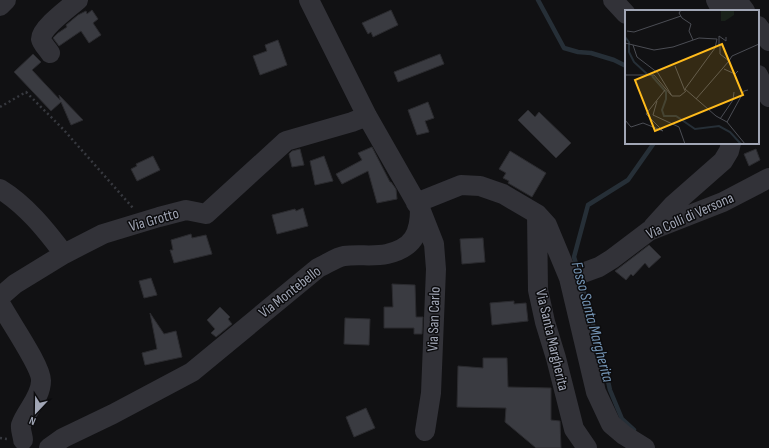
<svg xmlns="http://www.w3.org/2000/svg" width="769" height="448" viewBox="0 0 769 448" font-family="'Sofia Sans Condensed',sans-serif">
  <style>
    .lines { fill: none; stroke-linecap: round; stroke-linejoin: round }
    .stream { stroke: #262f37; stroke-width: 4.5 }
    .building { fill: #3a3b41; stroke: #2b2b2f }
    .path { stroke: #37393f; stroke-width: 2.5; stroke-dasharray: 2 3; stroke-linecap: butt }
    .minor { stroke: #323238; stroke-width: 20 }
    .labels { text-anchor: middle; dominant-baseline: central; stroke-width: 3; stroke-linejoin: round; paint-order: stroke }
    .street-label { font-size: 15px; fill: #a1a6b5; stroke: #0c0c0e }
    .water-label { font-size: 16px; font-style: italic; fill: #7494b4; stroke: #0c0c0e }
    .inset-river { fill: none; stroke: #262f37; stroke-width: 2 }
    .inset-road { fill: none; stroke: #4b4d54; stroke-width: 1 }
    .view { fill: #ffbb1c; fill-opacity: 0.15; stroke: #ffbb1c; stroke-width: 2 }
    .inset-edge { fill: none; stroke: #a1a6b5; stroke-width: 2 }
  </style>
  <rect width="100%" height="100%" fill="#111113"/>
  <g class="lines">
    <!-- stream -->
    <path class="stream" d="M538 0 564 48 578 52 591 53 614 60 626 66
      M578 270 574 257 588 205 628 180 654 143
      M580 279 603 359 610 390 622 419 634 430"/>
  </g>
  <!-- building -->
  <path class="building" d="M92 10 98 19 93 23 101 35 89 43 81 31 59 46 53 38 58 33 67 27 66 25 78 15 86 11 87 14Z
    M391 10 398 25 373 37 371 32 368 34 362 23Z
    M278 40 287 65 260 75 253 56 267 51 265 45Z
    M33 54 41 62 32 70 60 100 59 95 83 120 71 125 61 102 51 111 14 72Z
    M440 54 444 64 398 82 394 72Z
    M428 102 434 118 425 121 429 132 417 135 408 110Z
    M528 110 535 117 539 112 571 143 556 158 518 120Z
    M372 147 390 182H391L396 189 397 199 377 203 368 171 342 184 336 174 362 160 358 153Z
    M300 149 304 165 292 167 289 154 292 151Z
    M756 149 760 160 749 166 744 154Z
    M510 151 546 173 532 197 508 183 509 181 503 178 506 173 499 169Z
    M153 156 160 170 137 181 131 169 137 166 136 164Z
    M324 156 333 181 315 185 310 161Z
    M303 208 308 226 277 234 272 215 295 209 296 211Z
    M191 234 192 238 206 235 212 254 174 263 170 250H173L171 240Z
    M483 238 485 262 462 264 460 239Z
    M649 245 661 257 649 268 645 263 633 276 631 274 626 280 615 271Z
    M151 278 157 295 144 298 139 281Z
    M392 284 415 285 416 317H423L422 334H414V328H384V307H393Z
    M514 301V304L526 303 528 321 492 325 490 303Z
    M220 307 230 317 228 319 232 324 216 337 211 333 215 329 207 320Z
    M150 313 164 334 176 331 182 357 145 365 142 353 157 349Z
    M345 318 370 319 369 345 344 344Z
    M483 358H507L508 387 551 388V420L560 421 561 448H536L505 422 506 408 457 407 458 366 483 368Z
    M366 408 375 428 354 437 346 417Z"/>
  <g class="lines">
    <!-- path -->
    <path class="path" d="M0 107 26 92 63 129 133 208
      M0 438 7 439"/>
    <!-- minor -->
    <path class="minor" d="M613 0 626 14
      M716 0 722 11
      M737 0 745 11
      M0 6 6 0
      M758 26 769 41
      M50 53C48 49 42 44 41 39 40 29 70 7 78 0
      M758 75 769 97
      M0 189C26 205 46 230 64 254
      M416 203 461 185 480 186 503 194 537 214 547 225 569 278 596 392 611 424 624 435 645 448
      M421 211 434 244 436 269 431 393 425 431
      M537 214 538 290 545 322 556 358 574 429 587 448
      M653 227 673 205 723 161 729 151 731 143
      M569 278 599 267 612 259 649 231 723 202 769 178
      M0 297 15 284 64 254 103 234 159 217 186 210 206 214 286 141 352 122 367 116
      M0 303C8 319 42 367 41 381 41 397 26 411 21 425 20 429 23 436 23 440
      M49 448 63 438 113 414 192 372 318 268C325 265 337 257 344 256 358 254 374 257 387 254 413 248 420 234 420 209L367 116 309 0"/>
  </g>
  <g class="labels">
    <!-- street labels -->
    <g class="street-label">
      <text transform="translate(690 216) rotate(-24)">Via Colli di Versona</text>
      <text transform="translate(154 220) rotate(-16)">Via Grotto</text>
      <text transform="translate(290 292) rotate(-38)">Via Montebello</text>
      <text transform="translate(434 319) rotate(-88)">Via San Carlo</text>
      <text transform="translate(552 340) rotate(77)">Via Santa Margherita</text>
    </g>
    <!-- water labels -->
    <g class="water-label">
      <text transform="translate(592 322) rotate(75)">Fosso Santa Margherita</text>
    </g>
  </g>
  <!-- overview -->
  <g transform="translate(625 10)">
    <rect width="134" height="134" fill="#111113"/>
    <path d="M96 0H109V5L100 11H96Z" fill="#19211a"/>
    <path class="inset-river" d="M0 27 4 32V42L9 52 22 64M27 66 41 82V89L37 100 39 106H51L70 119 94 116 105 122 116 134"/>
    <path class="inset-road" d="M56 0 54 3 57 8 66 14 64 21 68 30M2 21 9 22 56 6M0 33 29 40 48 37 74 28 92 29 90 38 60 79 91 106 102 112 120 134M8 35 12 47 33 63 47 86M94 36V26L101 31V27M104 51 107 46 134 34M50 56 60 81M99 59 110 64 113 61M0 65H29L46 85M47 86H55L61 81M71 89 104 51 95 44V36M32 91 28 105 54 117 60 134M95 109 108 90 109 82M0 110 6 117 18 113 38 121 21 104 40 80M102 112 119 81 123 80"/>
    <path class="view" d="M97 34 118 85 30 121 10 70Z"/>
    <rect width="134" height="134" class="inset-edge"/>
  </g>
  <!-- north arrow -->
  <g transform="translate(36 412) rotate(202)" stroke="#0c0c0e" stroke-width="3" paint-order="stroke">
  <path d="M0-3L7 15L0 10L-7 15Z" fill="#a1a6b5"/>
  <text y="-6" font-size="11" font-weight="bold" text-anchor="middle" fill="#a1a6b5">N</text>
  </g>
</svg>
